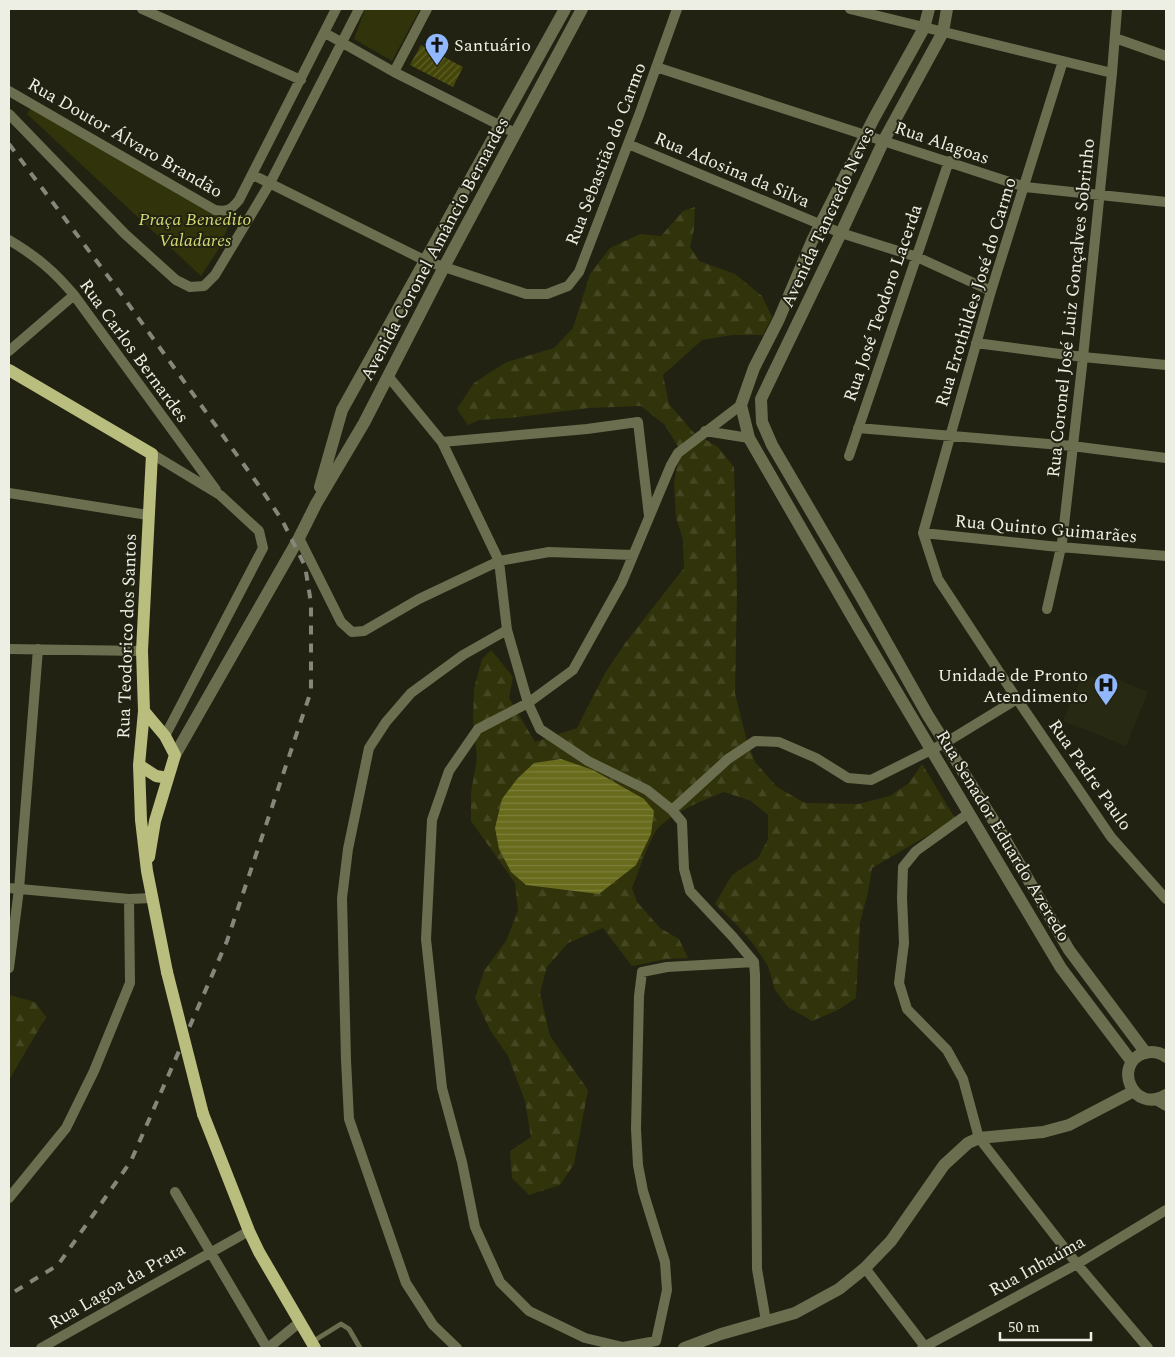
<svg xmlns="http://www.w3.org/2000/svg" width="1175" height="1357" viewBox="0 0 1175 1357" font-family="Spectral,serif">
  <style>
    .built { fill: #282912 }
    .forest { fill: url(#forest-firs) }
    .green { fill: #31330b }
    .water { fill: url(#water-rules) }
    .building { fill: url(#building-hatch) }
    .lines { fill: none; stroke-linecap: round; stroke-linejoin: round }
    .service { stroke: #6c6e50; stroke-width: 5 }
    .minor { stroke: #6c6e50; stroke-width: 10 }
    .tertiary { stroke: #6c6e50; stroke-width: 12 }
    .primary { stroke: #b9bd7d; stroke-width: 12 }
    .rail { stroke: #86877a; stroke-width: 4; stroke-dasharray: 9 9; stroke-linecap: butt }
    .primary-bridge { stroke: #b9bd7d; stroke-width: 12 }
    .labels { text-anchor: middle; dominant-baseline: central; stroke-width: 4; stroke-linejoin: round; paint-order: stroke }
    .poi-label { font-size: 18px; fill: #edefe4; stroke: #212212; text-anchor: start }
    .street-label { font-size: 18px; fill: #edefe4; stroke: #212212 }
    .park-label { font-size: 18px; font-style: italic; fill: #d4d970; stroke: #212212 }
  </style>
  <defs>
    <pattern id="forest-firs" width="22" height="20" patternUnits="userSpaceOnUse" patternTransform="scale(1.25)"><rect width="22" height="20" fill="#31330b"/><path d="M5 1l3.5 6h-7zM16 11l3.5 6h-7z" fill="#454723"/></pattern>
    <pattern id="water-rules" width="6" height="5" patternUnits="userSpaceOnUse" patternTransform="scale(1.25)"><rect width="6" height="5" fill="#686b1c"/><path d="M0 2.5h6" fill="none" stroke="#7e803d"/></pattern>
    <pattern id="building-hatch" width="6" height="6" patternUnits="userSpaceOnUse" patternTransform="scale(1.25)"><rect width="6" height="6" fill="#444607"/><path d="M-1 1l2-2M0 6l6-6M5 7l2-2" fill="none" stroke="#5f612b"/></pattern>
  </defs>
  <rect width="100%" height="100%" fill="#212212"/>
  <!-- built -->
  <path class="built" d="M1083 674 1104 682 1105 674 1148 692 1126 746 1063 721Z"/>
  <!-- forest -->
  <path class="forest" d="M695 207 694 229 690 247 699 261 735 274 762 296 772 317 763 335H732L702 340 663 375 669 404 693 432 718 447 734 467 737 593 735 693 746 738 755 762 777 787 805 803 858 804 890 796 909 783 922 764 955 818 932 833 872 868 868 893 860 922 856 998 838 1010 812 1021 788 1007 775 990 768 966 754 945 738 926 715 904 732 875 758 858 768 839V815L751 801 724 792C704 800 665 815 654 834 645 851 639 871 632 888L637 902 660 928 679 939 688 958 667 959 632 966 603 928 568 943 547 967 540 993 550 1036 588 1090 574 1164 560 1185 529 1195 512 1178 510 1151 531 1137 525 1101 508 1056 490 1030 475 998 484 971 506 941 518 911 515 883 471 821V793L477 758 473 720 474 689 482 659 491 650 513 677 509 698 535 742 577 728 605 673 626 642 684 568 683 540 676 517 674 483 680 450 665 425 641 406 589 408 510 418 479 420 468 425 457 409 474 383 492 371 507 362 554 348 573 328 590 274 610 248 640 234 661 236 683 211Z
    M9 995 35 1002 46 1017 9 1080Z"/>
  <!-- green -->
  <path class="green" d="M365 9H420L392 61 354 39Z
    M33 104 233 217 218 250 201 276 27 114Z"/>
  <!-- water -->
  <path class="water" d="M561 759 593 770 644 799 654 811 651 834 636 865 599 894 526 885 511 872 499 849 495 828 502 799 517 779 534 763Z"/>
  <!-- building -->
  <path class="building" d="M421 45 463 67 453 87 410 65Z"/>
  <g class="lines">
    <!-- service -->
    <path class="service" d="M312 1342 341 1324 349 1329 360 1348"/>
    <!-- minor -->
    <path class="minor" d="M142 9 301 80
      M850 9 1112 73
      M325 33 394 72 515 133
      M1115 38 1166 56
      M656 67 1025 187 1166 202
      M394 72 427 9
      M9 91 215 210C227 212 231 210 239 200L336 9
      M9 114 125 234 176 280 190 287 204 286 215 275 270 183 359 9
      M628 144 841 233 917 257 991 291
      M253 175 426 261 526 294H547L568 286 579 272 639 115 677 9
      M9 240C36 256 54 271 74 295L216 490
      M976 343 1083 357 1166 365
      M9 351 74 295
      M388 376 442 442 499 561 507 630 528 703 540 729 588 761 647 790 672 810 728 759 755 741 779 742 816 758 848 778 871 780 945 743 1017 699
      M741 405 678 453 671 465 622 582 573 670 528 703 478 729 449 771 432 820 426 939 442 1088 462 1162 475 1227 500 1282 529 1311 585 1338 623 1347 656 1341 667 1290 665 1262 643 1191 638 1165 636 1129 639 996 642 972 667 967 754 962
      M858 428 1072 446 1166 458
      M705 431 749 438
      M442 442 587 429 638 422 649 516
      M152 454 220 495 259 531 263 548 165 736
      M849 456 949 161
      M9 493 148 515
      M923 533 991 291 1063 61
      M923 533 938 579 1017 699 1111 837 1166 899
      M923 533 1049 546 1166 556
      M299 538 341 622 352 632 364 631 419 599 499 561 549 552 633 555
      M1047 609 1062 543 1083 357 1112 73 1117 9
      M9 649 142 651
      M672 810 682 822 684 869 690 891 733 937 754 962 755 975 757 1269 766 1321
      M969 813 916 851 903 867 902 898 904 943 899 983 907 1009 947 1050 963 1079 979 1138 1077 1264 1148 1348
      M9 888 129 899 152 898
      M9 968 19 889 38 649
      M1154 1099 1166 1106
      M175 1192 267 1348
      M9 1198 66 1128 94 1071 130 983 129 899
      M865 1268 926 1348
      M41 1348 249 1231
      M268 1348 300 1322
      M457 1348 433 1325 406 1283 349 1119 346 1060 342 898 348 849 369 748 386 722 411 693 463 655 507 630
      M922 1348 1077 1264 1166 1210"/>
    <!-- tertiary -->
    <path class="tertiary" d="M929 9 924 28 874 118 812 241 779 319 754 368 741 405 749 438 857 625 1061 968 1132 1062
      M947 9 943 32 884 140 841 233 761 399 762 422 772 445 860 595 927 714 1002 834 1069 950 1146 1053
      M320 487 342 410 565 9
      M175 755 299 538 316 504 364 423 444 267 582 9
      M1166 1057C1160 1052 1152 1051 1144 1053 1112 1064 1133 1115 1166 1095
      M684 1348 721 1334 795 1313 839 1289 865 1268 891 1241 944 1165 968 1143 979 1138 1043 1132 1069 1125 1134 1091"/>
    <!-- primary -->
    <path class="primary" d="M9 370 152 454 142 651 144 711 139 765 141 820 147 871 167 972
      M144 711 165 736 175 755 155 821 149 857
      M139 765 156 776 168 778
      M203 1114 249 1231 259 1252 315 1348"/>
    <!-- rail -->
    <path class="rail" d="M9 144 119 291 257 483 282 520 305 566 311 603V691L227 941 131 1161 58 1265 9 1295"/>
    <!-- primary-bridge -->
    <path class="primary-bridge" d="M167 972 203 1114"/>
  </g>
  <!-- icons -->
  <defs>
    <symbol id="church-pin" viewBox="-11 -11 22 30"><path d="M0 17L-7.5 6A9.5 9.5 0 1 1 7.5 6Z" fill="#91b8fd" stroke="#212212"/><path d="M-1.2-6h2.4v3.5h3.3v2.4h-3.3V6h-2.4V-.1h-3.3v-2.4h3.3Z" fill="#111"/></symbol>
    <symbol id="hospital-pin" viewBox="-11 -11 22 30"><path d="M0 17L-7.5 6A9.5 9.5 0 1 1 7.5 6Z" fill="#91b8fd" stroke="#212212"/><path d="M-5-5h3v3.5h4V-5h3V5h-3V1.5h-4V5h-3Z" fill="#111"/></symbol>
  </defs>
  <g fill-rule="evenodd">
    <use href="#church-pin" x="423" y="31" width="28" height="38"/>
    <use href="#hospital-pin" x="1092" y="671" width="28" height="38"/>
  </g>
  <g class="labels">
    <!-- poi labels -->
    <g class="poi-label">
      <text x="454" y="45">Santuário</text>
      <text x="1088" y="675" text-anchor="end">Unidade de Pronto<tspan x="1088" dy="21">Atendimento</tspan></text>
    </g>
    <!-- street labels -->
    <g class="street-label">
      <text transform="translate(125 138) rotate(30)">Rua Doutor Álvaro Brandão</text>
      <text transform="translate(942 143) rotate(19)">Rua Alagoas</text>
      <text transform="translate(606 154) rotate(-69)">Rua Sebastião do Carmo</text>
      <text transform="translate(732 170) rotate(23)">Rua Adosina da Silva</text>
      <text transform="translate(828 217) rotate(-65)">Avenida Tancredo Neves</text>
      <text transform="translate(435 249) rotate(-62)">Avenida Coronel Amâncio Bernardes</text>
      <text transform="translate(976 292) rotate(-73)">Rua Erothildes José do Carmo</text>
      <text transform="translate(883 303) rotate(-71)">Rua José Teodoro Lacerda</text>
      <text transform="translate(1071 308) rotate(-84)">Rua Coronel José Luiz Gonçalves Sobrinho</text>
      <text transform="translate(134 351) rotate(54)">Rua Carlos Bernardes</text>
      <text transform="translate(1046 529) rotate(5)">Rua Quinto Guimarães</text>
      <text transform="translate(127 636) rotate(-88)">Rua Teodorico dos Santos</text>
      <text transform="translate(1090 775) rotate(55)">Rua Padre Paulo</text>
      <text transform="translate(1003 836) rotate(59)">Rua Senador Eduardo Azeredo</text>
      <text transform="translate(1037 1266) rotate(-29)">Rua Inhaúma</text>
      <text transform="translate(117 1286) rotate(-30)">Rua Lagoa da Prata</text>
    </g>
    <!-- park labels -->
    <g class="park-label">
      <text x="195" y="219">Praça Benedito<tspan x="195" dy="21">Valadares</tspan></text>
    </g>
  </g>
  <!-- border -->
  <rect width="1175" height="1357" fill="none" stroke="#edefe4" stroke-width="20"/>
  <!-- scale -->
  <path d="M1000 1332v8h91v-8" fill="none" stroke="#edefe4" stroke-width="2.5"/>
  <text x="1008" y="1332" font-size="15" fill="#edefe4" stroke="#212212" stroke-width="4" paint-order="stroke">50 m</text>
</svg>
